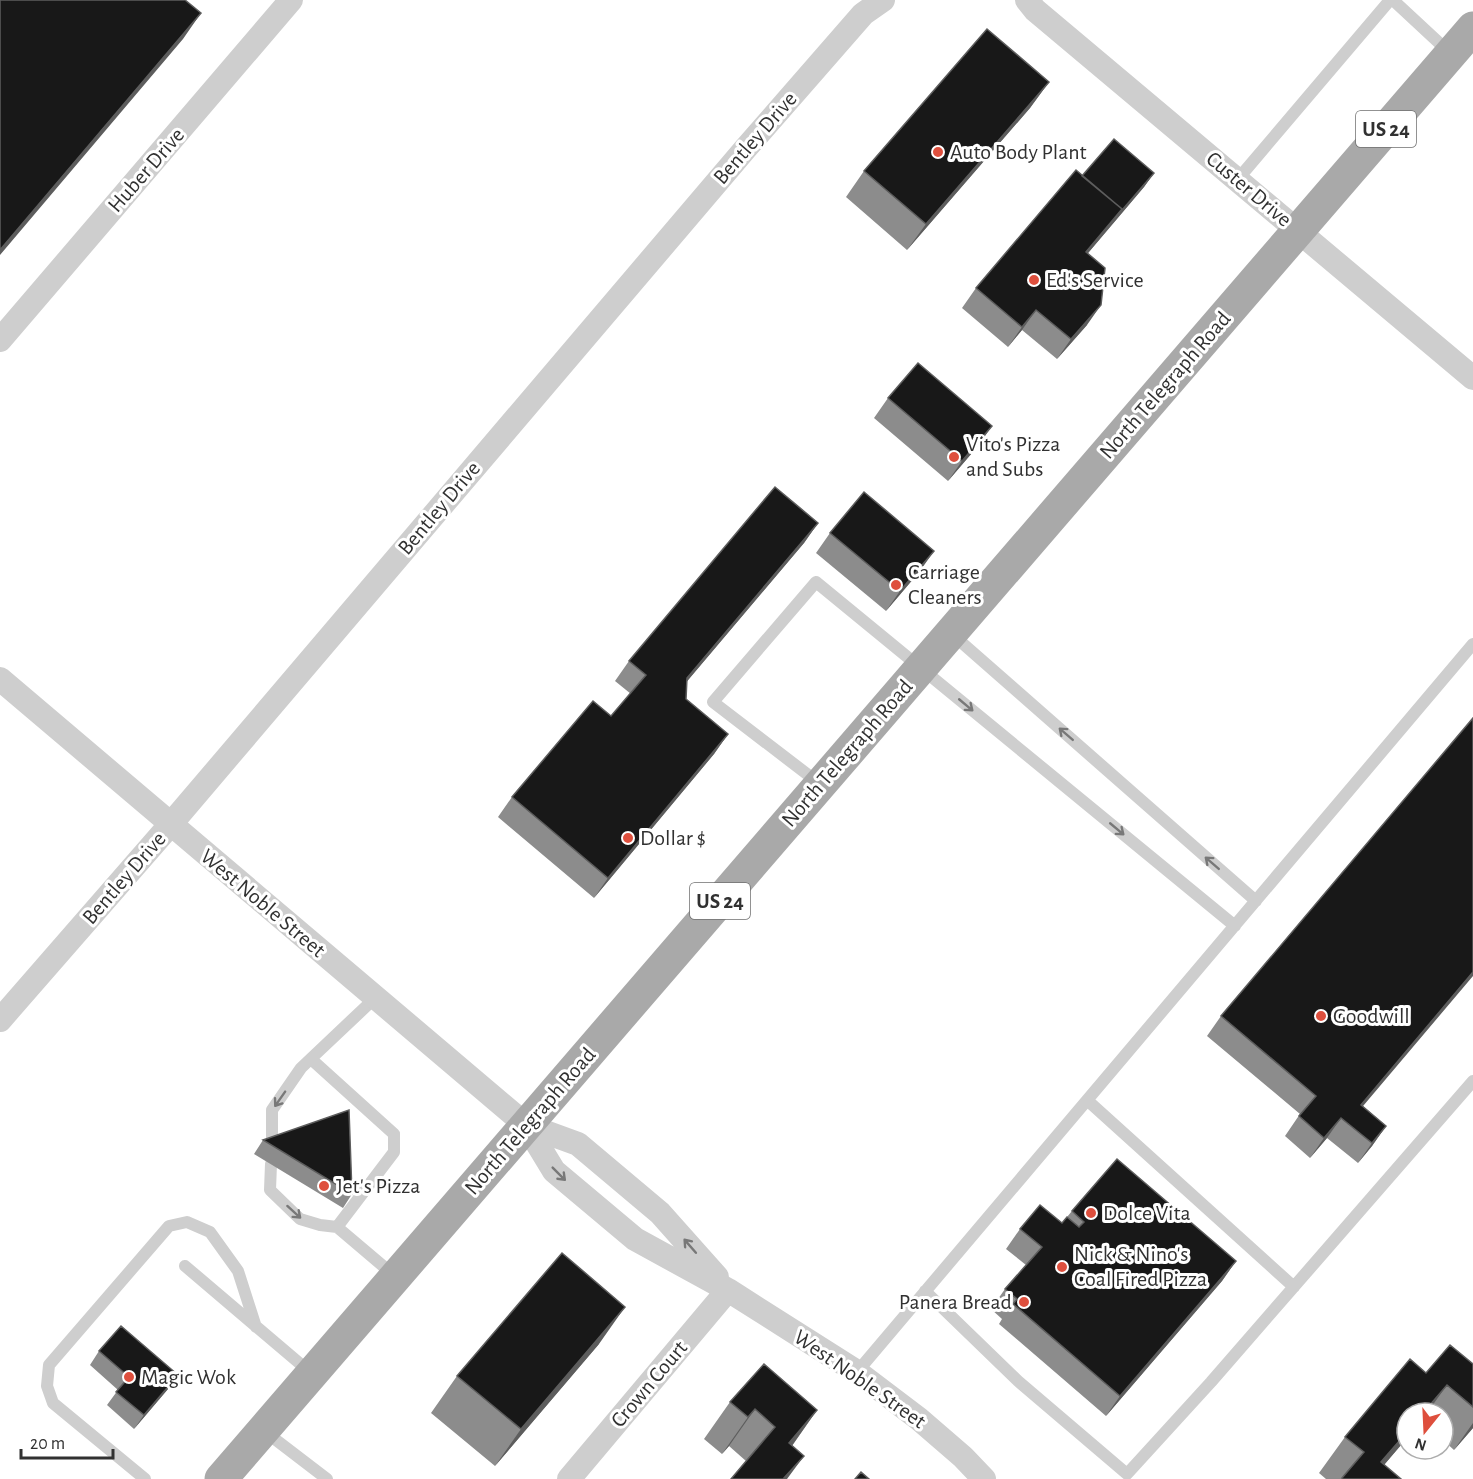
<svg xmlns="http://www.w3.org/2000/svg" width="1473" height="1479" viewBox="0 0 1473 1479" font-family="'Alegreya Sans',sans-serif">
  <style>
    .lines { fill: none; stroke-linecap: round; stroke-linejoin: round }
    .service { stroke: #cecece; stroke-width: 12 }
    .minor { stroke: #cecece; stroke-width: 24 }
    .primary { stroke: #a9a9a9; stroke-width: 33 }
    .wall { fill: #8c8c8c }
    .shaded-wall { fill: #5d5d5d }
    .building { fill: #181818; stroke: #5d5d5d; stroke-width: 1.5 }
    .oneway { stroke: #787878 }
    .poi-dot { fill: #de4f3d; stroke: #fff; stroke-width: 2 }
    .labels { text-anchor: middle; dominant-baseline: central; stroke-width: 6; stroke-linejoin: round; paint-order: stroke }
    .shield { fill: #fff; stroke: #6f6f6f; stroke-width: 1.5 }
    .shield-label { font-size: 21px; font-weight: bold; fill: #313131 }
    .street-label { font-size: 22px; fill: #313131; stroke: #fff }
    .poi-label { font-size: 22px; fill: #313131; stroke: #fff; text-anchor: start }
  </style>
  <rect width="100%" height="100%" fill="#fff"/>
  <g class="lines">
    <!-- service -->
    <path class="service" d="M1393 0 1450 53
      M1238 179 1390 0
      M953 635 1256 901
      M820 784 713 702 816 582 1235 926
      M311 1059 394 1134V1152L337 1227
      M1087 1100 1294 1287
      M272 1148V1110L301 1068 375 998
      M271 1164 270 1190 300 1219 320 1225 337 1227 396 1277
      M185 1266 311 1373
      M925 1291 1018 1381 1127 1474 1211 1382 1473 1081
      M857 1372 1473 644
      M263 1430 327 1479
      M145 1479 53 1403 47 1386 49 1365 169 1226 187 1222 210 1232 238 1271 256 1327"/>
    <!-- minor -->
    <path class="minor" d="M1027 0 1035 10 1473 378
      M0 340 291 0
      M0 679 526 1125 554 1171 635 1239 728 1290 857 1372 919 1419 963 1457 984 1479
      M0 1020 170 825 746 148 863 14 883 0
      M526 1125 578 1144 660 1213 717 1277
      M569 1479 728 1290"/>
    <!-- primary -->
    <path class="primary" d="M221 1479 1473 28"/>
  </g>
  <!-- wall -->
  <path class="wall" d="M1049 82 1030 108 907 250 846 197 864 171Z
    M1154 173 1144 187 1088 253 1087 325 1057 359 1022 330 1008 347 962 308 976 288 1082 176Z
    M888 398 978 446 948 481 874 418Z
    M818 523 804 543 687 681 686 699 728 734 714 754 594 898 498 817 512 797 611 716 631 694 615 681 629 661Z
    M830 533 920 571 886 611 816 553Z
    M1221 1016 1363 1106 1386 1126 1372 1146 1358 1163 1327 1138 1310 1158 1285 1136 1300 1114 1207 1036Z
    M263 1140 352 1194 343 1208 254 1154Z
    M1072 1211 1236 1261 1222 1281 1106 1416 999 1324 1002 1319 991 1309 1005 1289 1026 1265 1006 1249 1020 1229 1062 1223Z
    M599 1344 495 1466 431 1413 457 1376Z
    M99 1351 178 1375 168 1389 134 1429 107 1405 118 1390 90 1365Z
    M1473 1364V1428L1454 1450 1443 1440V1413H1407V1438L1384 1465 1401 1479H1326L1319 1473 1345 1437 1426 1373Z
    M730 1402 817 1410 792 1446 746 1461 729 1446 722 1454 704 1439Z"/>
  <!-- shaded-wall -->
  <path class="shaded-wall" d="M201 13 183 39 0 255V250Z
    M1049 82 1030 108 907 250 926 224Z
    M1154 173 1144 187 1072 272 1086 252Z
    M1101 305 1087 325 1057 359 1071 339Z
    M1036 310 1022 330 1008 347 1022 327Z
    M992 426 978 446 948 481 962 461Z
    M818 523 804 543 673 698 687 678Z
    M934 551 920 571 886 611 900 591Z
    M728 734 714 754 594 898 608 878Z
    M1473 972V976L1347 1125 1361 1105Z
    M1341 1118 1327 1138 1310 1158 1324 1138Z
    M1386 1126 1372 1146 1358 1163 1372 1143Z
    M1236 1261 1222 1281 1106 1416 1120 1396Z
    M625 1307 599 1344 495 1466 521 1429Z
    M178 1375 168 1389 134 1429 144 1415Z
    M1447 1385 1427 1413H1423Z
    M755 1409 729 1446 722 1454 748 1417Z
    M817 1410 791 1447 789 1443Z
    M1473 1423V1428L1454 1450Z
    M1407 1432V1438L1372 1479 1381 1462Z
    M804 1456 787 1479H783Z"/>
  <!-- building -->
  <path class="building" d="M0 0H185L201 13 0 250Z
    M987 29 1049 82 926 224 864 171Z
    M1114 139 1154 173 1117 216 1122 209 1082 176Z
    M1076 170 1122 209 1086 252 1105 268 1101 305 1071 339 1036 310 1022 327 976 288Z
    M918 363 992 426 962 461 888 398Z
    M775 487 818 523 687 678 686 699 728 734 608 878 512 797 593 701 611 716 646 675 629 661Z
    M864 492 934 551 900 591 830 533Z
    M1473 718V972L1361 1105 1386 1126 1372 1143 1341 1118 1324 1138 1299 1116 1316 1096 1221 1016Z
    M349 1110 352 1194 263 1140Z
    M1117 1159 1236 1261 1120 1396 1013 1304 1017 1299 1005 1289 1042 1247 1020 1229 1040 1205 1062 1223 1067 1217 1079 1227 1084 1222 1072 1211Z
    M562 1253 625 1307 521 1429 457 1376Z
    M121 1326 178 1375 144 1415 116 1392 129 1377 99 1351Z
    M1450 1345 1473 1364V1407L1447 1385 1423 1413H1407V1432L1381 1462 1401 1479H1343L1342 1478 1364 1452 1345 1437 1410 1359 1426 1373Z
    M764 1364 817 1410 789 1443 804 1456 783 1479H731L775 1427 755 1409 748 1417 730 1402Z
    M861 1472 869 1479H855Z"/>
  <!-- one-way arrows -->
  <defs><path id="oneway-shaft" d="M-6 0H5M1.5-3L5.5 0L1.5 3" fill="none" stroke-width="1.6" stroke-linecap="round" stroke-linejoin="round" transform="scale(1.5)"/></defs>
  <g class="oneway">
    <use href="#oneway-shaft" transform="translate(966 705) rotate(40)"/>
    <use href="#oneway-shaft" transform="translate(1066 734) rotate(-139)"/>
    <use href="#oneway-shaft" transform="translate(1117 829) rotate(40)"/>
    <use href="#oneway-shaft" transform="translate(1212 863) rotate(-139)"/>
    <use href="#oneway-shaft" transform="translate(280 1099) rotate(125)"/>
    <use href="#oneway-shaft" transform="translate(559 1174) rotate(45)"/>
    <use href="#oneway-shaft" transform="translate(294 1212) rotate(42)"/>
    <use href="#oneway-shaft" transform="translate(690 1246) rotate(-131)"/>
  </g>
  <!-- markers -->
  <g class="poi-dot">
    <circle cx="938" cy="152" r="6"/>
    <circle cx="1034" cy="280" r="6"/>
    <circle cx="954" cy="457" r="6"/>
    <circle cx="896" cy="585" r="6"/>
    <circle cx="628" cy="838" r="6"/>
    <circle cx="1321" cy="1016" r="6"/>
    <circle cx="324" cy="1186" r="6"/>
    <circle cx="1091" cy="1213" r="6"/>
    <circle cx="1062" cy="1267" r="6"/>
    <circle cx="1024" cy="1302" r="6"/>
    <circle cx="129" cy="1377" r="6"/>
  </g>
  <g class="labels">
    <!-- shield labels -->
    <g class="shield">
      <rect x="1356" y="111" width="60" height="36" rx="4.5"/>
      <rect x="690" y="883" width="60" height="36" rx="4.5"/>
    </g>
    <g class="shield-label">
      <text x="1386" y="129">US 24</text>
      <text x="720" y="901">US 24</text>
    </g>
    <!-- street labels -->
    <g class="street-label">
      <text transform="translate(755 138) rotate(-49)">Bentley Drive</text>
      <text transform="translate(146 170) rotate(-49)">Huber Drive</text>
      <text transform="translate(1249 189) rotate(40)">Custer Drive</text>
      <text transform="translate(1165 385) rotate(-49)">North Telegraph Road</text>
      <text transform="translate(439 508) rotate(-50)">Bentley Drive</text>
      <text transform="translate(847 753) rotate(-49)">North Telegraph Road</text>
      <text transform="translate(124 878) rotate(-49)">Bentley Drive</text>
      <text transform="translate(263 903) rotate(40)">West Noble Street</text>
      <text transform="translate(530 1121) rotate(-49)">North Telegraph Road</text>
      <text transform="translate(860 1379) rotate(35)">West Noble Street</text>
      <text transform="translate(649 1384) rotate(-50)">Crown Court</text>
    </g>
    <!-- poi labels -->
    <g class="poi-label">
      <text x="950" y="152">Auto Body Plant</text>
      <text x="1046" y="280">Ed's Service</text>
      <text x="966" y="444">Vito's Pizza<tspan x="966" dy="25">and Subs</tspan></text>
      <text x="908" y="572">Carriage<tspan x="908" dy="25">Cleaners</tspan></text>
      <text x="640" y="838">Dollar $</text>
      <text x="1333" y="1016">Goodwill</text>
      <text x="336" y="1186">Jet's Pizza</text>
      <text x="1103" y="1213">Dolce Vita</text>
      <text x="1074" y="1254">Nick &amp; Nino's<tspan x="1074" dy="25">Coal Fired Pizza</tspan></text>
      <text x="1012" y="1302" text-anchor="end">Panera Bread</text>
      <text x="141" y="1377">Magic Wok</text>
    </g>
  </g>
  <!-- north arrow -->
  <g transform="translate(1425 1431) rotate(198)"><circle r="28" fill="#ffffff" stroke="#adadad" stroke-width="1.5"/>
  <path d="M0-4.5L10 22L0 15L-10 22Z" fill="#de4f3d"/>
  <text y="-9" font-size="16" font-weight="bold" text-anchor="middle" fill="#313131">N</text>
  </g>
  <!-- scale -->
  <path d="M21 1449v9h92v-9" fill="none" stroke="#313131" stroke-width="3"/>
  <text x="30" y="1449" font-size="18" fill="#313131" stroke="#ffffff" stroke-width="4.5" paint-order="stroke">20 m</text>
</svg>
